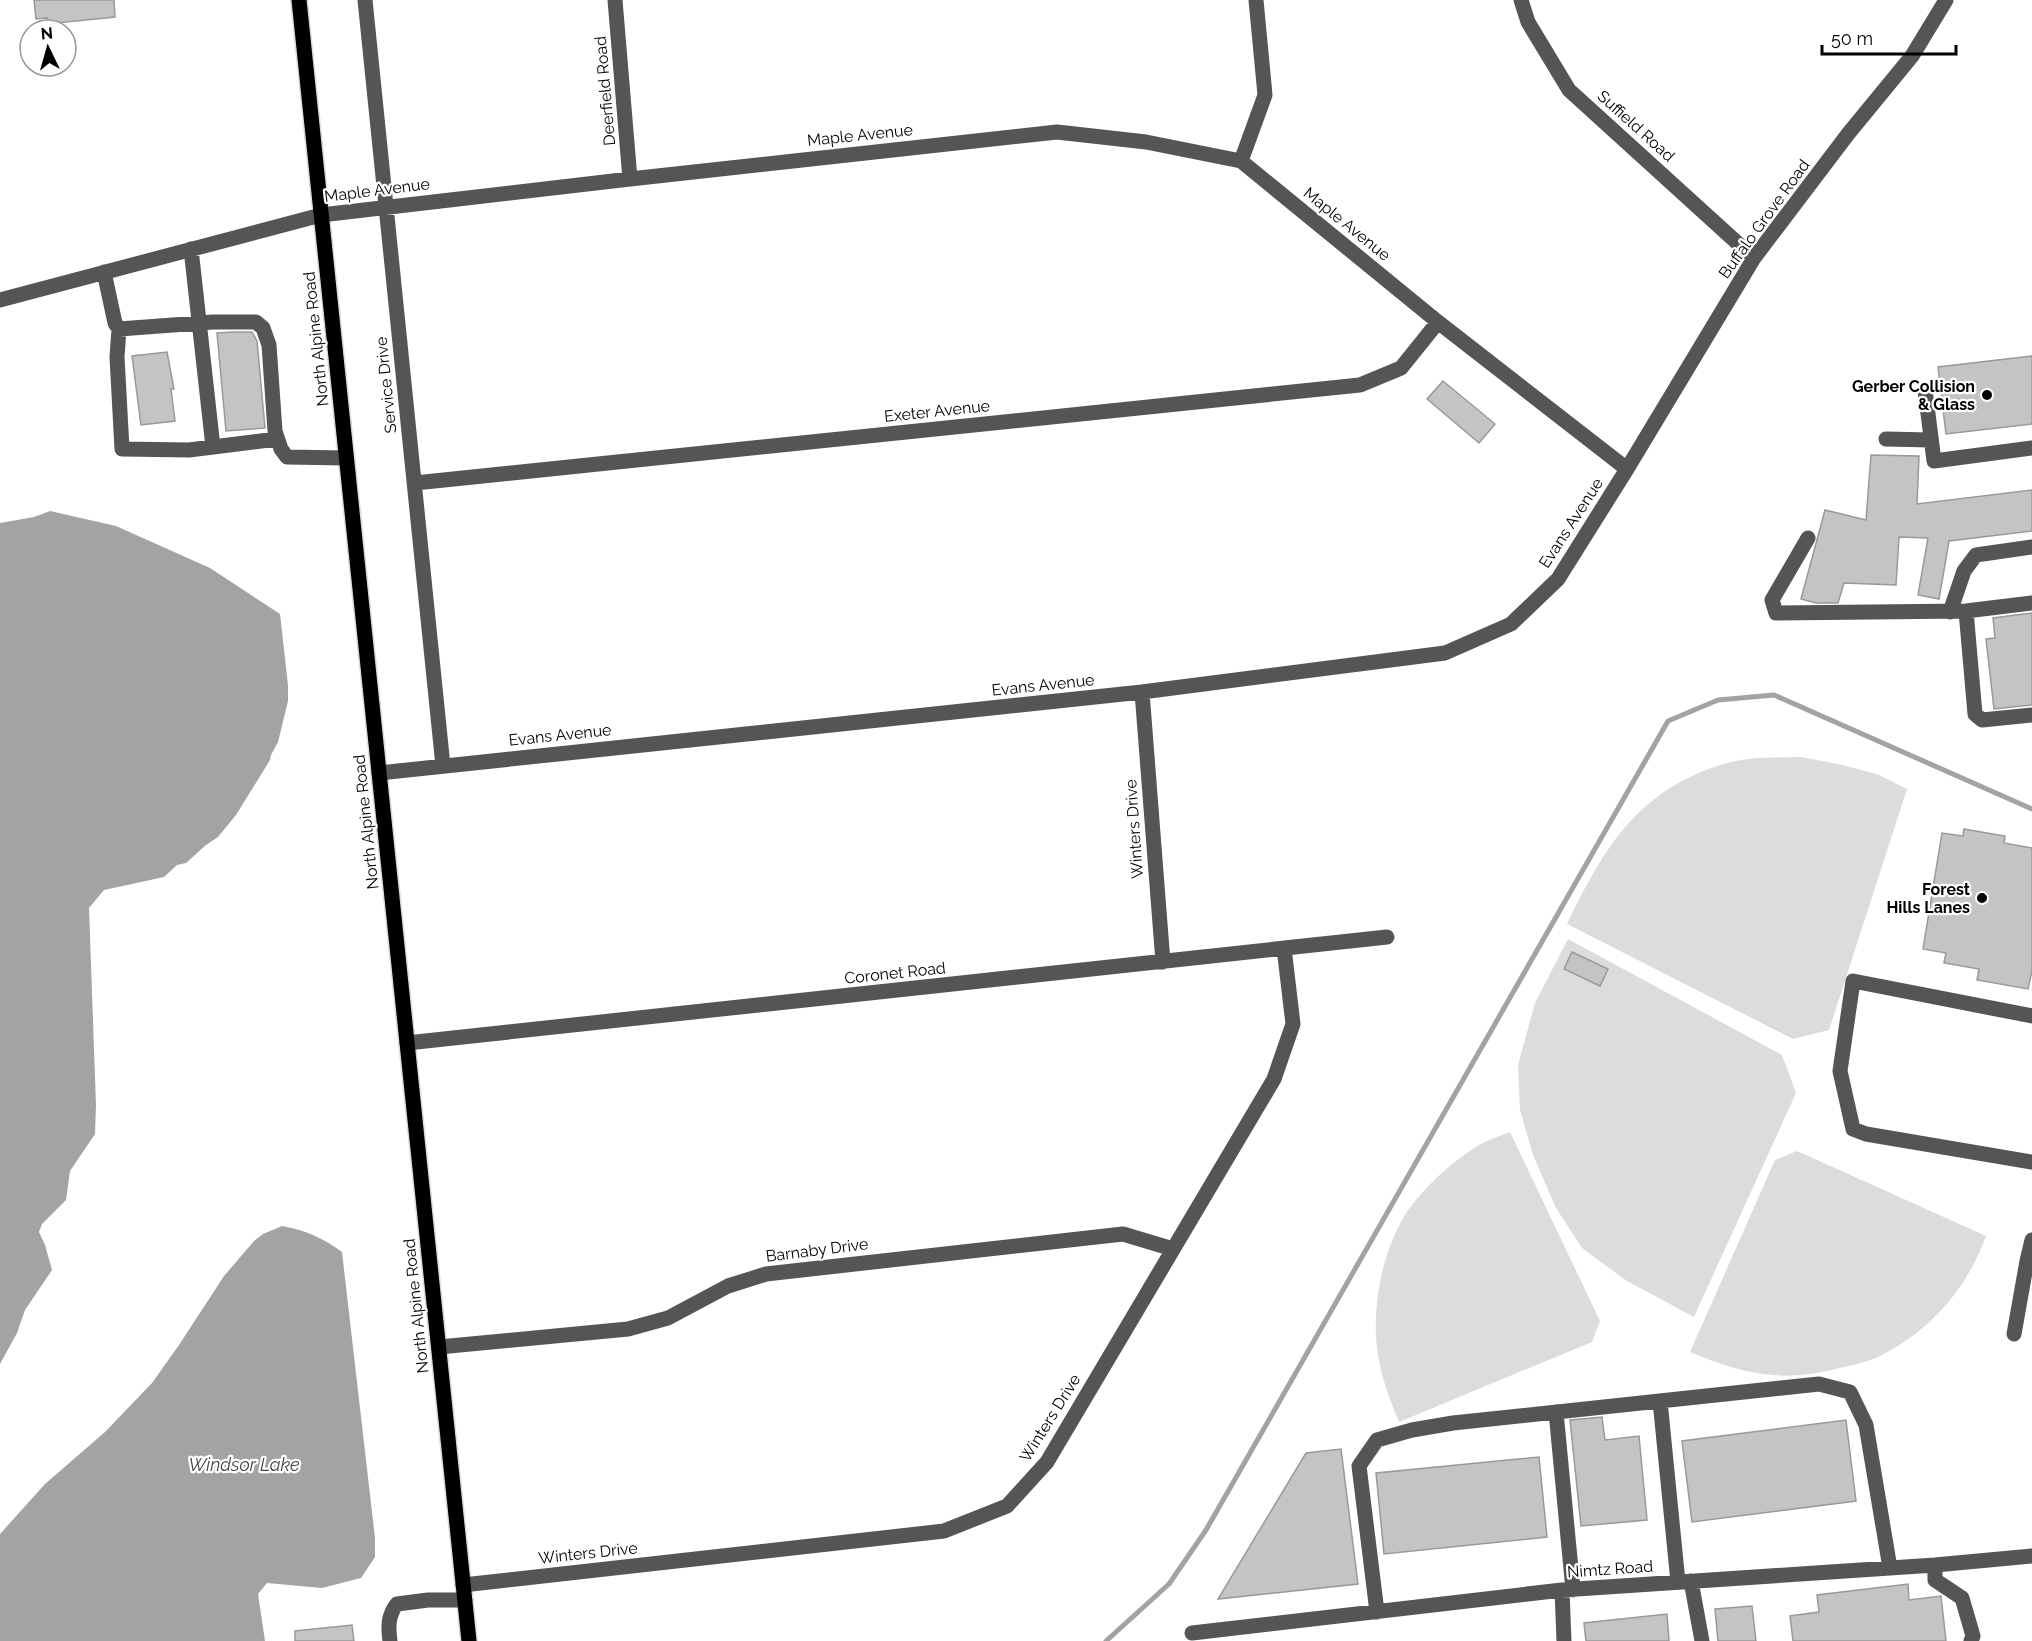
<svg xmlns="http://www.w3.org/2000/svg" width="2032" height="1641" viewBox="0 0 2032 1641" font-family="Raleway,sans-serif">
  <style>
    .green { fill: #dcdcdc }
    .water { fill: #a3a3a3 }
    .lines { fill: none; stroke-linecap: round; stroke-linejoin: round }
    .stream { stroke: #a3a3a3; stroke-width: 5 }
    .building { fill: #c4c4c4; stroke: #999; stroke-width: 1.5 }
    .major-casing { stroke: #dbdbdb; stroke-width: 18 }
    .minor { stroke: #555; stroke-width: 15 }
    .major { stroke: #000; stroke-width: 15 }
    .poi-dot { fill: #000; stroke: #fff; stroke-width: 2 }
    .labels { text-anchor: middle; dominant-baseline: central; stroke-width: 4.5; stroke-linejoin: round; paint-order: stroke }
    .street-label { font-size: 16px; fill: #000; stroke: #fff }
    .poi-label { font-size: 16px; font-weight: bold; fill: #000; stroke: #fff; text-anchor: end }
    .water-label { font-size: 18px; font-style: italic; fill: #444; stroke: #fff }
  </style>
  <rect width="100%" height="100%" fill="#fff"/>
  <!-- green -->
  <path class="green" d="M1801 757 1838 764 1877 774 1907 789 1829 1030 1793 1039 1567 924C1605 846 1638 789 1727 763 1750 756 1777 758 1801 757Z
    M1568 939 1782 1055 1796 1093 1694 1317 1627 1281 1582 1248 1556 1208 1533 1155 1520 1110 1518 1065 1535 1003Z
    M1510 1132 1600 1321 1592 1342 1399 1422C1391 1402 1383 1382 1379 1361 1370 1316 1380 1260 1402 1220 1418 1192 1453 1160 1481 1144 1490 1139 1500 1136 1510 1132Z
    M1797 1151 1986 1236C1967 1289 1930 1331 1880 1356 1866 1363 1847 1366 1832 1370 1813 1374 1792 1377 1773 1375 1743 1373 1717 1363 1690 1352L1775 1160Z"/>
  <!-- water -->
  <path class="water" d="M50 511 116 526 210 568 280 614 288 685V701L278 742 271 755 270 760 236 815 218 837 206 845 186 863 177 865 164 877 104 890 89 908 96 1105 95 1134 70 1171 66 1200 42 1224 39 1232 45 1245 52 1270 25 1310 17 1333 0 1364V523L34 517Z
    M282 1226C305 1230 323 1238 342 1252L375 1538V1557L361 1578 322 1588 267 1583 258 1594 265 1641H0V1534L45 1484 105 1432 152 1383 179 1345 224 1276 254 1241 263 1234Z"/>
  <g class="lines">
    <!-- stream -->
    <path class="stream" d="M1106 1641 1169 1584 1206 1530 1668 721 1718 700 1774 695 2032 809"/>
  </g>
  <!-- building -->
  <path class="building" d="M34 0H114L115 17 47 24V18L36 19Z
    M233 332H252L257 341 265 428 226 431 217 333Z
    M167 352 174 389H171L175 421 141 425 132 356Z
    M2032 356V424L1946 434 1938 367Z
    M1443 381 1495 424 1479 443 1427 399Z
    M1871 455 1919 456 1917 504 2032 490V531L1949 541 1939 599 1918 595 1928 538 1899 537 1896 585 1844 583 1838 603H1816L1801 599 1825 510 1866 520Z
    M2032 613V705L1994 709 1986 639 1995 638 1993 618Z
    M1964 829 2005 836 2004 843 2032 848V971L2028 989 1977 980 1979 969 1944 963 1946 953 1923 949 1942 833 1963 836Z
    M1572 952 1608 969 1600 986 1564 969Z
    M1602 1417 1605 1440 1639 1436 1647 1520 1581 1526 1570 1420Z
    M1846 1420 1856 1501 1692 1522 1682 1441Z
    M1341 1449 1358 1584 1218 1599 1306 1453Z
    M1539 1457 1547 1537 1384 1554 1376 1473Z
    M1908 1584 1909 1600 1941 1596 1946 1641H1793L1790 1616 1819 1612 1817 1595Z
    M1752 1606 1756 1641H1718L1715 1609Z
    M1667 1614 1669 1641H1586L1584 1623Z
    M352 1625 354 1641H295V1631Z"/>
  <g class="lines">
    <defs>
      <path id="major" d="M299 0 469 1641"/>
    </defs>
    <!-- major casing -->
    <use href="#major" class="major-casing"/>
    <!-- minor -->
    <path class="minor" d="M365 0 443 766
      M615 0 630 179
      M1521 0 1528 22 1569 90 1754 258
      M1241 161 1265 95 1256 0
      M191 249 213 447
      M104 272 115 323 119 329 213 322H256L263 328 269 345 275 431 281 449 287 457 346 458
      M0 300 321 215 630 179 1057 132 1146 142 1241 161 1438 322 1627 469
      M119 329 117 357 122 449 189 450 277 439
      M1925 390 1934 461 2032 448
      M1886 439 1931 440
      M415 483 1360 385 1401 368 1438 322
      M1808 538 1772 600 1776 613 1966 611 2032 603
      M1966 611 1975 714 1982 720 2032 715
      M1950 612 1964 571 1976 555 2032 547
      M1142 692 1163 962
      M379 773 1142 692 1445 653 1511 624 1558 579 1627 469 1754 258 1848 134 1912 56 1946 0
      M2032 1016 1853 981 1840 1071 1853 1129 1866 1134 2032 1162
      M407 1043 1387 937
      M2032 1240 2027 1261 2032 1262
      M2014 1334 2027 1261
      M439 1347 628 1329 668 1318 728 1286 766 1274 1123 1234 1173 1249
      M1660 1401 1678 1582
      M1556 1412 1573 1590
      M1935 1565V1580L1962 1598 1973 1636 1971 1641
      M1691 1581 1702 1641
      M463 1585 944 1531 1007 1506 1047 1462 1274 1079 1293 1024 1284 948
      M1562 1590 1564 1641
      M1377 1612 1359 1466 1377 1440 1412 1430 1453 1423 1819 1384 1850 1392 1866 1425 1890 1568
      M1192 1633 1562 1590 1935 1565 2032 1556
      M390 1641C388 1627 388 1615 397 1604L428 1600H465"/>
    <!-- major -->
    <use href="#major" class="major"/>
  </g>
  <!-- markers -->
  <g class="poi-dot">
    <circle cx="1987" cy="395" r="6"/>
    <circle cx="1982" cy="898" r="6"/>
  </g>
  <g class="labels">
    <!-- street labels -->
    <g class="street-label">
      <text transform="translate(605 91) rotate(-95)">Deerfield Road</text>
      <text transform="translate(1636 126) rotate(42)">Suffield Road</text>
      <text transform="translate(860 135) rotate(-6)">Maple Avenue</text>
      <text transform="translate(377 190) rotate(-7)">Maple Avenue</text>
      <text transform="translate(1764 219) rotate(-54)">Buffalo Grove Road</text>
      <text transform="translate(1347 224) rotate(39)">Maple Avenue</text>
      <text transform="translate(316 339) rotate(-96)">North Alpine Road</text>
      <text transform="translate(386 385) rotate(-96)">Service Drive</text>
      <text transform="translate(937 411) rotate(-6)">Exeter Avenue</text>
      <text transform="translate(1571 523) rotate(-57)">Evans Avenue</text>
      <text transform="translate(1043 685) rotate(-6)">Evans Avenue</text>
      <text transform="translate(560 735) rotate(-6)">Evans Avenue</text>
      <text transform="translate(366 822) rotate(-96)">North Alpine Road</text>
      <text transform="translate(1134 829) rotate(-94)">Winters Drive</text>
      <text transform="translate(895 973) rotate(-6)">Coronet Road</text>
      <text transform="translate(817 1250) rotate(-7)">Barnaby Drive</text>
      <text transform="translate(416 1306) rotate(-96)">North Alpine Road</text>
      <text transform="translate(1050 1418) rotate(-58)">Winters Drive</text>
      <text transform="translate(588 1553) rotate(-6)">Winters Drive</text>
      <text transform="translate(1610 1569) rotate(-4)">Nimtz Road</text>
    </g>
    <!-- poi labels -->
    <g class="poi-label">
      <text x="1975" y="386">Gerber Collision<tspan x="1975" dy="18">&amp; Glass</tspan></text>
      <text x="1970" y="889">Forest<tspan x="1970" dy="18">Hills Lanes</tspan></text>
    </g>
    <!-- water labels -->
    <g class="water-label">
      <text x="244" y="1464">Windsor Lake</text>
    </g>
  </g>
  <!-- north arrow -->
  <g transform="translate(48 48) rotate(355)"><circle r="28" fill="#ffffff" stroke="#999999" stroke-width="1.5"/>
  <path d="M0-4.5L10 22L0 15L-10 22Z" fill="#000000"/>
  <text y="-9" font-size="16" font-weight="bold" text-anchor="middle" fill="#000000">N</text>
  </g>
  <!-- scale -->
  <path d="M1822 45v9h134v-9" fill="none" stroke="#000000" stroke-width="3"/>
  <text x="1831" y="45" font-size="18" fill="#000000" stroke="#ffffff" stroke-width="4.5" paint-order="stroke">50 m</text>
</svg>
